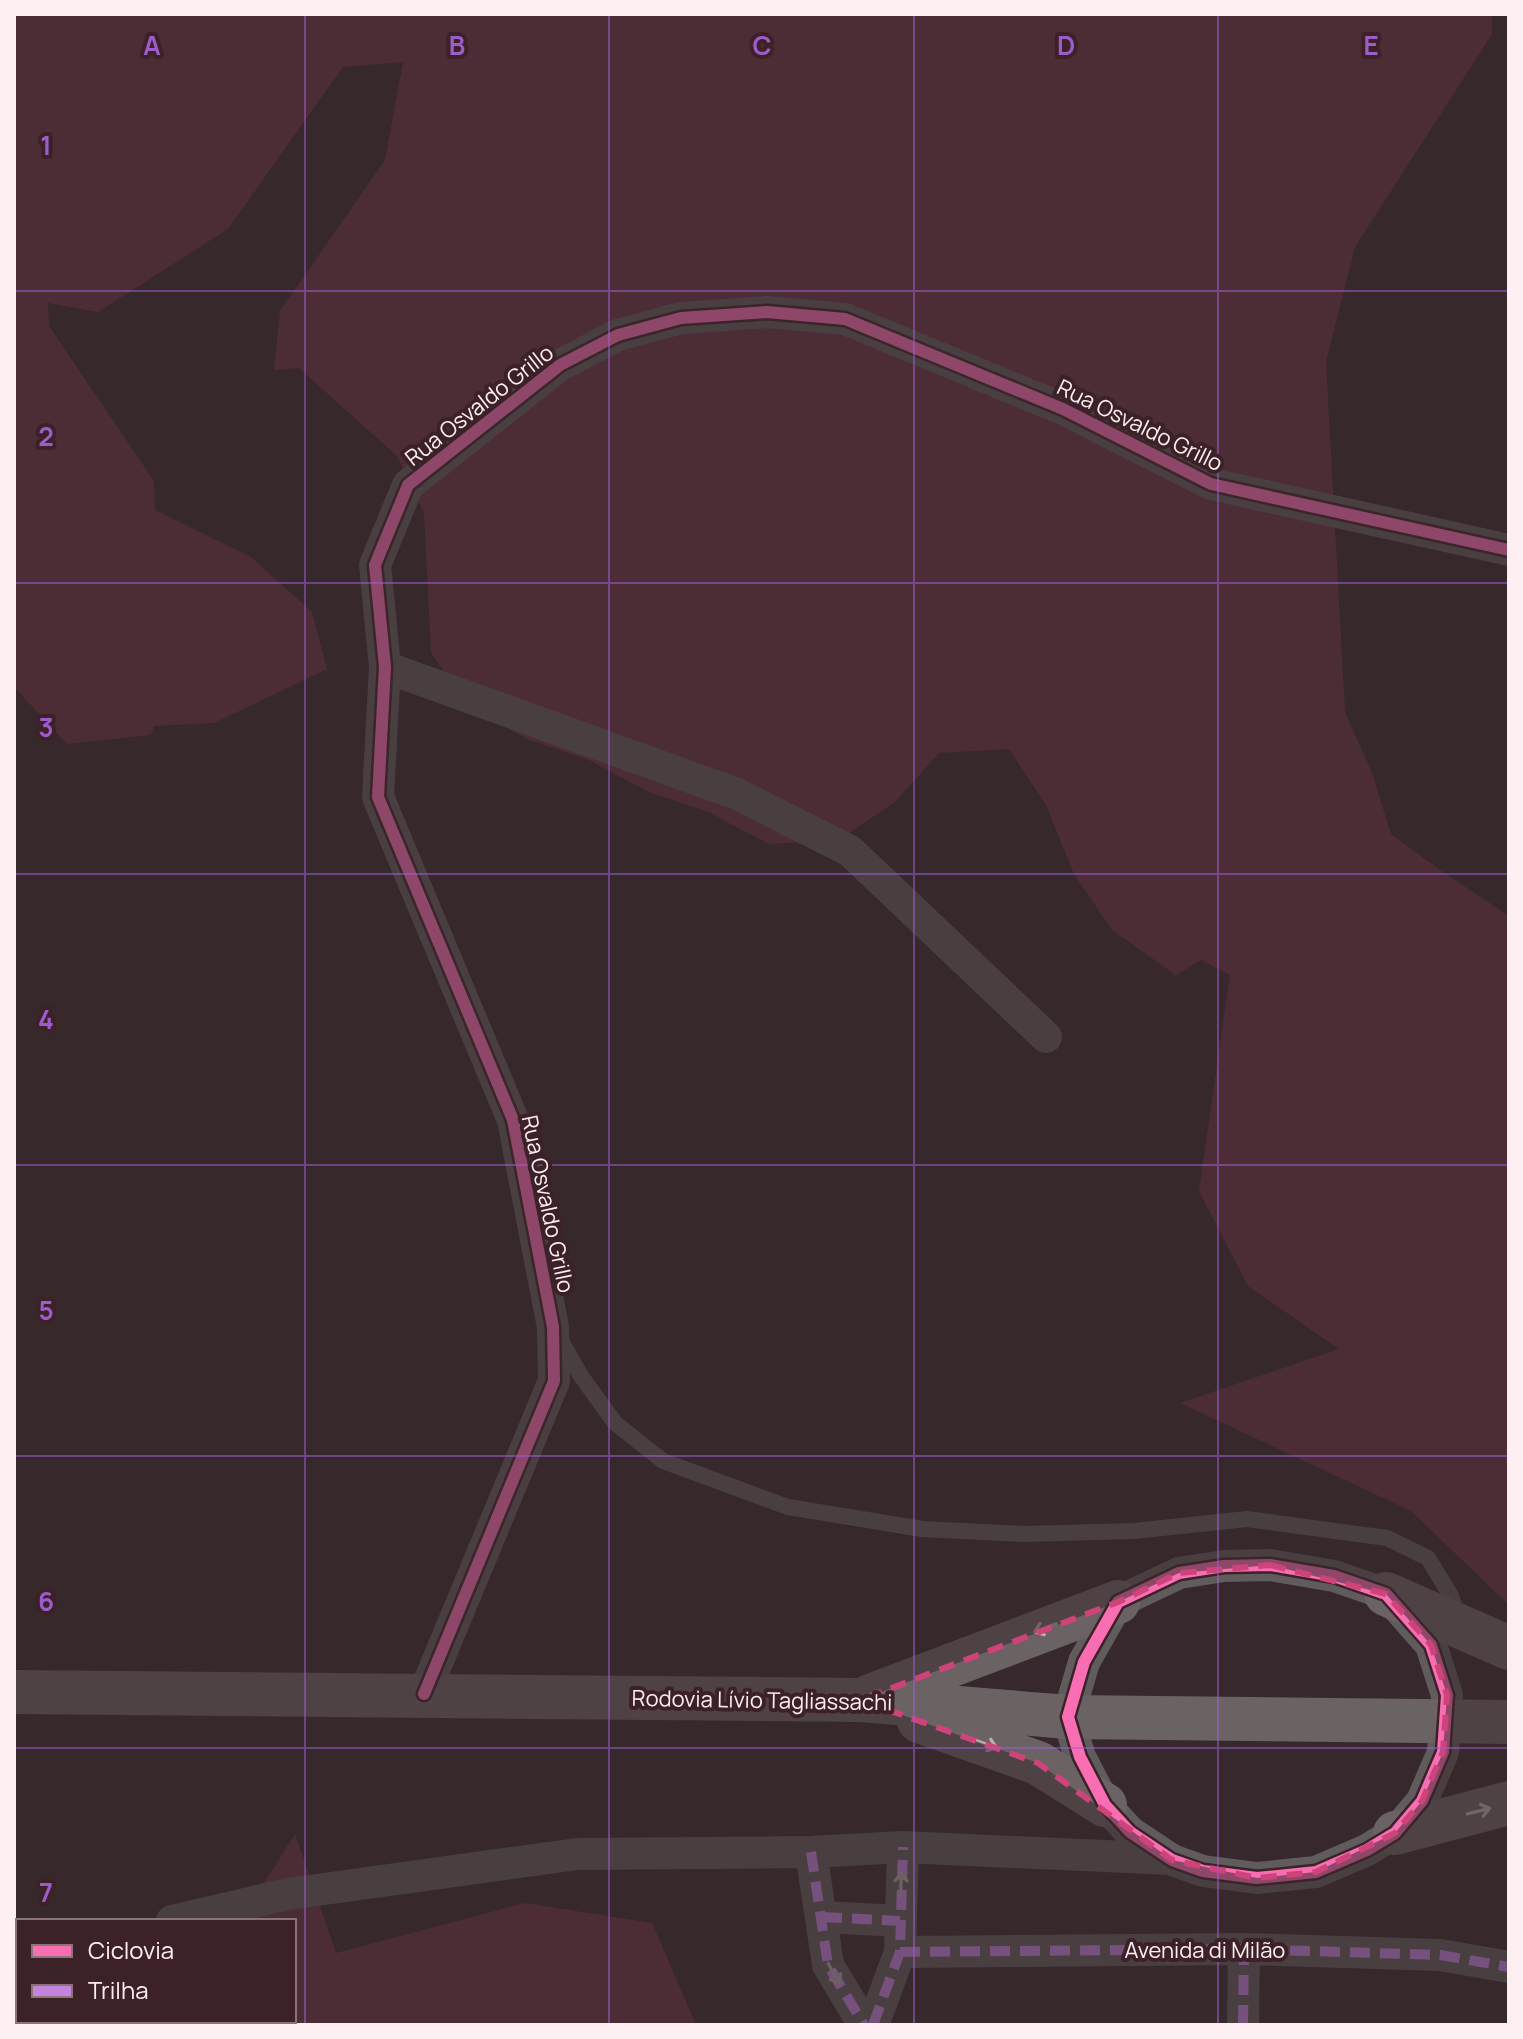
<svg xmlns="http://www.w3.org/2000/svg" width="1523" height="2039" viewBox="0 0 1523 2039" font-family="Manrope,sans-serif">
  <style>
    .green { fill: #683342 }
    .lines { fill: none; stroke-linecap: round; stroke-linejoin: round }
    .service { stroke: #605b5c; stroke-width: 16 }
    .minor { stroke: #605b5c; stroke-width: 32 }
    .trunk { stroke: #6b6264; stroke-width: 44 }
    .quiet { stroke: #c483df; stroke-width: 10; stroke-dasharray: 20 10; stroke-linecap: butt }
    .cycleway-casing { stroke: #3c2228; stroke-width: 17 }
    .cycleway { stroke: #f96db3; stroke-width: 12 }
    .oneway { stroke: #bbafb2 }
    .oneway2 { stroke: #aea4a6 }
    .marked { fill: none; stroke: #ce4379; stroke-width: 6; stroke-dasharray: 16 10; stroke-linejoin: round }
    .grid { fill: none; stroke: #9c5ccc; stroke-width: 2; stroke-opacity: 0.55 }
    .labels { text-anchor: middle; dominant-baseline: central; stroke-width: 8; stroke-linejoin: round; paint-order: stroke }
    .street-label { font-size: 22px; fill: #fdeef1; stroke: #3c2228 }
    .grid-label { font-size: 26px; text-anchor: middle; font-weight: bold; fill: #9c5ccc; stroke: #3c2228; stroke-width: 8; stroke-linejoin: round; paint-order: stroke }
  </style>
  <rect width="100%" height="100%" fill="#36282c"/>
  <!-- green -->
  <path class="green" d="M14 14H1492V34L1355 247 1326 362 1345 712 1372 773 1391 834 1440 870 1509 916V1605L1411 1511 1180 1403 1339 1349 1248 1286 1199 1191 1230 975 1201 960 1173 977V973L1112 930 1074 874 1046 805 1009 749 939 753 895 802 839 840 769 844 708 812 649 792 589 760 529 740 470 708 431 653 424 513 397 456 299 368 274 370 280 311 385 160 403 62 343 67 228 229 98 312 48 303 49 326 154 481 155 510 251 557 312 612 327 669 214 723 154 726 151 735 67 744 14 687Z
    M295 1834 336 1953 525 1903 652 1923 696 2025H198L195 2021H294V1921H240Z"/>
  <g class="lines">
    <!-- service -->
    <path class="service" d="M560 1339 581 1376 615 1423 663 1461 788 1507 922 1529 1024 1534 1134 1531 1247 1519 1387 1538 1428 1558 1451 1596 1459 1619"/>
    <!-- minor -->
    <path class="minor" d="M385 667 737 794 850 851 1046 1037
      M1270 1565 1334 1576 1386 1594 1431 1645 1447 1695 1443 1752 1422 1801 1395 1833 1367 1850 1316 1872 1257 1878 1203 1871 1172 1860 1130 1832 1105 1805 1080 1757 1068 1717 1084 1662 1118 1602 1179 1573 1224 1566Z
      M424 1694 554 1381 553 1327 513 1120 378 797 385 667 375 565 408 485 560 365 618 335 681 318 767 312 845 319 1063 409 1211 484 1509 550
      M811 1852 828 1965 864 2025
      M822 1917 900 1921
      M172 1921 288 1894 577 1854 811 1852 903 1847 1171 1859
      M900 1952 1244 1949 1440 1955 1509 1967
      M14 1957H18
      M873 2025 900 1952 903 1847
      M1243 2025 1244 1949"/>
    <!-- trunk -->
    <path class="trunk" d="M1386 1594 1509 1648
      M14 1692 860 1700 1068 1717 1509 1722
      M870 1696 1118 1602
      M919 1721 1038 1763 1105 1805
      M1395 1833 1509 1803"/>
    <!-- quiet -->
    <path class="quiet" d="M811 1852 828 1965 864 2025
      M822 1917 900 1921
      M900 1952 1244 1949 1440 1955 1509 1967
      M873 2025 900 1952 903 1847
      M1243 2025 1244 1949"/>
    <defs>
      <path id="cycleway" d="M1270 1565 1334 1576 1386 1594 1431 1645 1447 1695 1443 1752 1422 1801 1395 1833 1367 1850 1316 1872 1257 1878 1203 1871 1172 1860 1130 1832 1105 1805 1080 1757 1068 1717 1084 1662 1118 1602 1179 1573 1224 1566Z
        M424 1694 554 1381 553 1327 513 1120 378 797 385 667 375 565 408 485 560 365 618 335 681 318 767 312 845 319 1063 409 1211 484 1509 550"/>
    </defs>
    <!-- cycleway casing -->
    <use href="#cycleway" class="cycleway-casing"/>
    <!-- cycleway -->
    <use href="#cycleway" class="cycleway"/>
  </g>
  <!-- one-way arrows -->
  <defs><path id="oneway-shaft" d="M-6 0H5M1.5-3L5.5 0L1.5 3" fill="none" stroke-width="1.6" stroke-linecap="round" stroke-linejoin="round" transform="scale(2)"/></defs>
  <g class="oneway">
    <use href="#oneway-shaft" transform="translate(1045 1628) rotate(159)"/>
    <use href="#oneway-shaft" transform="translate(986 1744) rotate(19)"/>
    <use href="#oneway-shaft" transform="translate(1479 1811) rotate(-14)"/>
  </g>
  <g class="oneway2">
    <use href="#oneway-shaft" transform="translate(901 1884) rotate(-88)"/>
    <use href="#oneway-shaft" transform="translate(834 1974) rotate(61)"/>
  </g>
  <!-- marked area -->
  <path d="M0 0H1523V2039H0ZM1270 1565 1386 1594 1431 1645 1447 1695 1443 1752 1422 1801 1395 1833 1316 1872 1257 1878 1172 1860 1038 1763 860 1700 1118 1602 1179 1573Z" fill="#36282c" fill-opacity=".55" fill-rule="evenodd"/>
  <path class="marked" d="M1270 1565 1386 1594 1431 1645 1447 1695 1443 1752 1422 1801 1395 1833 1316 1872 1257 1878 1172 1860 1038 1763 860 1700 1118 1602 1179 1573Z"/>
  <!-- grid -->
  <path class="grid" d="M305 14V2025M609 14V2025M914 14V2025M1218 14V2025M14 291H1509M14 583H1509M14 874H1509M14 1165H1509M14 1456H1509M14 1748H1509"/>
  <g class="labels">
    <!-- street labels -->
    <g class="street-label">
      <text transform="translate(479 405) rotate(-38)">Rua Osvaldo Grillo</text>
      <text transform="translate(1140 425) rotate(26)">Rua Osvaldo Grillo</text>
      <text transform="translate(548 1204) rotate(78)">Rua Osvaldo Grillo</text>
      <text transform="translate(762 1700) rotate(1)">Rodovia Lívio Tagliassachi</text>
      <text x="1205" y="1950">Avenida di Milão</text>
    </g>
  </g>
  <g class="grid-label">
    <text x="152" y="55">A</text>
    <text x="457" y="55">B</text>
    <text x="762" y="55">C</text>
    <text x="1066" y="55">D</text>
    <text x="1371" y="55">E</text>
    <text x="46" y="155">1</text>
    <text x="46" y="446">2</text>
    <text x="46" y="737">3</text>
    <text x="46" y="1029">4</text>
    <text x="46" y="1320">5</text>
    <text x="46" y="1611">6</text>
    <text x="46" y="1902">7</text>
  </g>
  <!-- border -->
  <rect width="1523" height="2039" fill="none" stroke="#fdeef1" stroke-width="32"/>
  <!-- legend -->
  <rect x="16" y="1919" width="280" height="104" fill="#3c2228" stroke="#897478" stroke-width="2"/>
  <rect x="32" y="1945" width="40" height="12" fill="#f96db3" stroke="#897478" stroke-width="2"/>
  <text x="88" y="1959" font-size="24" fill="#fdeef1">Ciclovia</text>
  <rect x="32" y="1985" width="40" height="12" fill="#c483df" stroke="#897478" stroke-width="2"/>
  <text x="88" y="1999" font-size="24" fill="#fdeef1">Trilha</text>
</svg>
